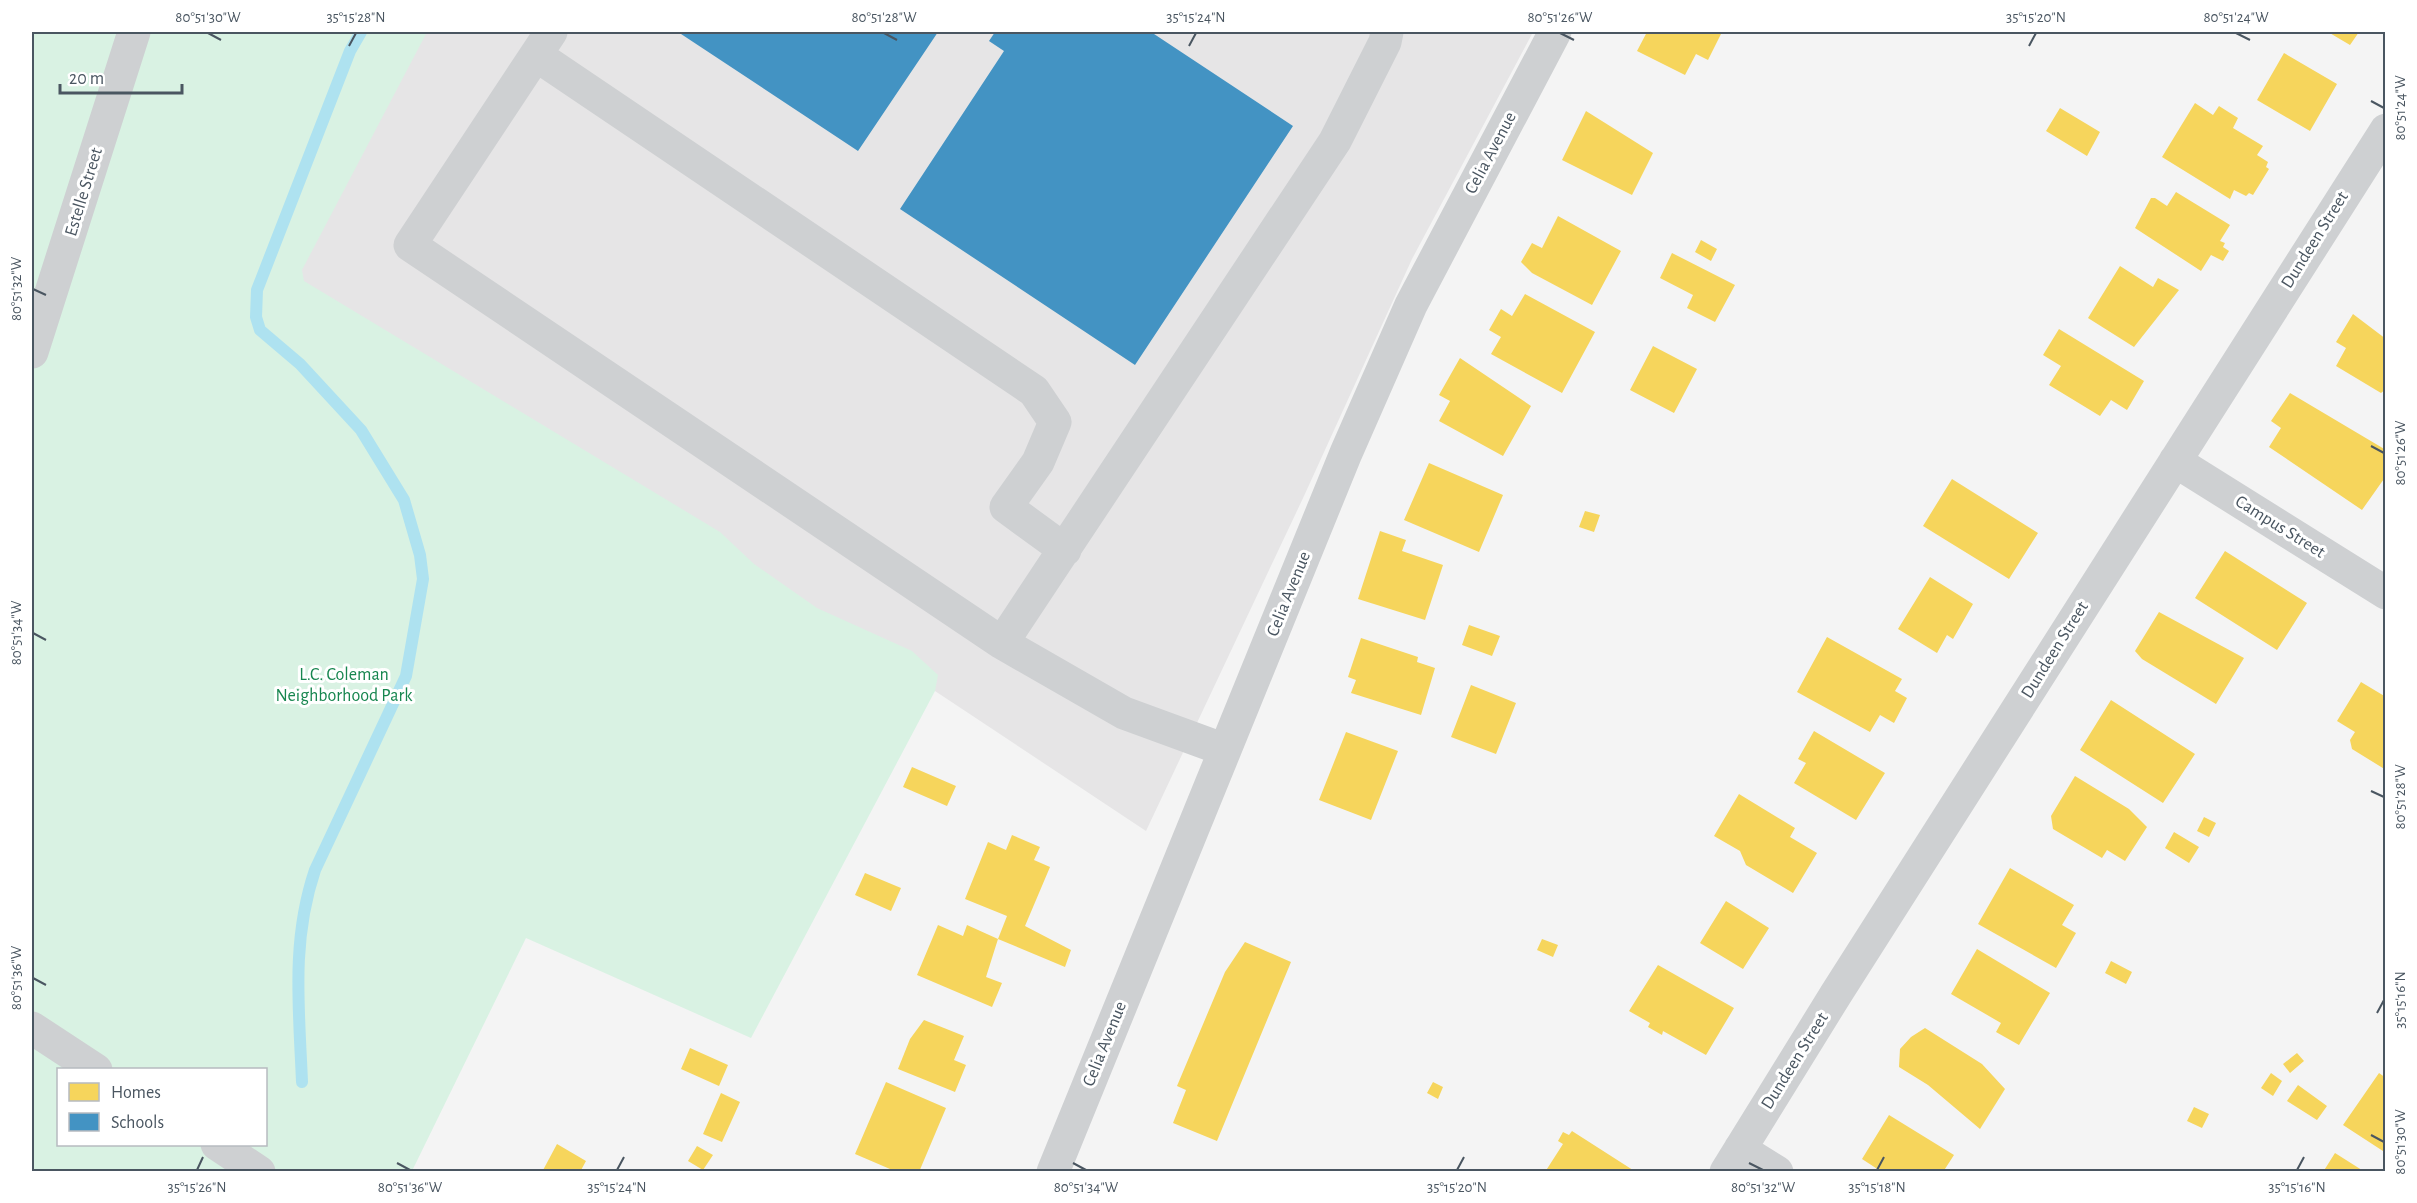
<svg xmlns="http://www.w3.org/2000/svg" width="2417" height="1203" viewBox="0 0 2417 1203" font-family="'Alegreya Sans',sans-serif">
  <style>
    .education { fill: #e6e5e6 }
    .green { fill: #d9f2e3; fill-rule: evenodd }
    .homes { fill: #f6d55c }
    .schools { fill: #4393c3 }
    .lines { fill: none; stroke-linecap: round; stroke-linejoin: round }
    .stream { stroke: #aee2f0; stroke-width: 12 }
    .minor { stroke: #ced0d2; stroke-width: 33 }
    .ticks { fill: none; stroke: #4a5661; stroke-width: 2 }
    .labels { text-anchor: middle; dominant-baseline: central; stroke-width: 6; stroke-linejoin: round; paint-order: stroke }
    .street-label { font-size: 18px; fill: #4a5661; stroke: #fff }
    .park-label { font-size: 18px; fill: #17864f; stroke: #fff }
    .neatline { fill: none; stroke: #4a5661; stroke-width: 2 }
    .ticks-label { font-size: 15px; text-anchor: middle; fill: #4a5661 }
  </style>
  <rect width="100%" height="100%" fill="#f4f4f4"/>
  <!-- education -->
  <path class="education" d="M410 32H1533L1412 259 1304 496 1146 831 935 691 279 275Z"/>
  <!-- green -->
  <path class="green" d="M32 32H427L302 270 304 281 720 532 754 564 817 608 912 651 938 675 935 691 751 1038 526 938 412 1171H32ZM58 1070H266V1144H58Z"/>
  <!-- homes -->
  <path class="homes" d="M1647 32H1722L1708 60 1696 54 1685 75 1637 51Z
    M2328 32H2359L2350 45Z
    M2284 53 2337 84 2310 131 2257 100Z
    M2195 103 2213 115 2219 106 2238 118 2233 128 2263 146 2257 155 2268 162 2266 167 2269 169 2253 195 2249 193 2246 196 2234 190 2230 199 2162 157Z
    M2060 108 2100 132 2087 156 2046 131Z
    M1586 111 1653 153 1632 195 1562 160Z
    M2176 192 2230 225 2220 241 2225 243 2223 247 2229 251 2223 261 2211 255 2201 271 2135 228 2151 198H2155L2167 206Z
    M1558 216 1621 251 1592 305 1532 273 1521 262 1532 243 1542 248Z
    M1701 240 1717 249 1711 261 1695 252Z
    M1672 253 1735 285 1715 322 1687 308 1693 295 1660 278Z
    M2120 266 2153 287 2158 278 2179 290 2134 347 2088 318Z
    M1525 294 1595 332 1562 393 1491 354 1501 337 1489 330 1501 309 1512 316Z
    M2353 314 2386 339V389L2381 393 2336 366 2346 348 2336 342Z
    M2059 329 2144 381 2127 410 2111 400 2100 416 2049 385 2061 366 2043 355Z
    M1653 346 1697 369 1674 413 1630 390Z
    M1460 358 1531 406 1503 456 1439 421 1450 401 1439 395Z
    M2290 393 2386 450V476L2362 510 2269 447 2281 428 2271 421Z
    M1429 463 1503 495 1479 552 1404 520Z
    M1952 479 2038 533 2009 579 1923 526Z
    M1585 511 1600 515 1594 532 1579 527Z
    M1380 531 1406 540 1402 551 1443 565 1425 620 1358 599Z
    M2225 551 2307 603 2277 650 2195 598Z
    M1930 577 1973 604 1953 639 1947 635 1937 653 1898 629Z
    M2159 612 2244 658 2216 704 2142 659 2135 651Z
    M1469 625 1500 636 1492 656 1462 645Z
    M1827 637 1902 679 1895 691 1907 698 1894 723 1880 715 1870 732 1797 692Z
    M1361 638 1418 657 1417 662 1435 668 1421 715 1351 693 1356 680 1348 677Z
    M2361 682 2386 697V770L2352 749 2350 740 2355 732 2337 721Z
    M1471 685 1516 703 1496 754 1451 737Z
    M2111 700 2195 754 2163 803 2080 750Z
    M1814 731 1885 773 1856 820 1794 783 1806 763 1798 759Z
    M1346 732 1398 751 1371 820 1319 800Z
    M912 767 956 786 947 806 903 787Z
    M2075 776 2129 809 2147 827 2125 861 2107 850 2102 858 2053 829 2051 816Z
    M1739 794 1795 828 1790 837 1817 853 1793 893 1746 865 1740 851 1714 836Z
    M2204 817 2216 823 2209 837 2197 831Z
    M2174 832 2199 847 2189 863 2165 848Z
    M1012 835 1040 847 1034 860 1050 867 1025 926 1071 950 1065 967 998 939 986 977 1002 983 992 1007 917 975 938 925 963 936 967 925 998 939 1007 916 965 899 988 842 1006 850Z
    M2010 868 2074 905 2062 925 2076 933 2056 968 1978 924Z
    M865 873 901 888 891 911 855 895Z
    M1726 901 1769 928 1743 969 1700 943Z
    M1542 939 1558 945 1553 957 1537 950Z
    M1245 942 1291 962 1217 1141 1173 1123 1186 1090 1177 1086 1225 972Z
    M1977 949 2050 993 2019 1045 1996 1032 2001 1023 1951 994Z
    M2111 961 2132 972 2126 984 2105 973Z
    M1658 965 1734 1008 1706 1055 1663 1031 1662 1035 1648 1027 1650 1023 1629 1011Z
    M924 1020 964 1036 954 1060 966 1065 955 1092 898 1069 910 1039Z
    M1925 1028 1982 1064 2005 1089 1980 1129 1928 1085 1899 1067 1900 1049 1911 1037Z
    M690 1048 728 1065 719 1086 681 1069Z
    M2297 1053 2304 1061 2290 1073 2283 1064Z
    M2271 1073 2282 1081 2273 1096 2261 1088Z
    M2379 1073 2386 1078V1153L2343 1125Z
    M886 1082 946 1108 919 1172H897L855 1154Z
    M1433 1082 1443 1087 1438 1099 1427 1093Z
    M2298 1085 2327 1106 2317 1120 2287 1101Z
    M721 1093 740 1102 722 1142 703 1134Z
    M2194 1107 2209 1114 2202 1128 2187 1121Z
    M1889 1115 1954 1155 1943 1172H1882L1862 1159Z
    M1572 1131 1636 1172H1545L1563 1144 1558 1141 1563 1132 1569 1135Z
    M557 1144 586 1161 580 1172H542Z
    M697 1146 713 1155 703 1170 688 1161Z
    M2335 1153 2365 1172H2323Z"/>
  <!-- schools -->
  <path class="schools" d="M678 32H938L858 151Z
    M995 32H1151L1293 126 1135 365 900 209 1004 51 989 41Z"/>
  <g class="lines">
    <!-- stream -->
    <path class="stream" d="M302 1082C299 1008 291 941 315 870L406 676 423 579 420 555 404 500 361 430 300 364 260 330 256 317 257 290 350 51 361 32"/>
    <!-- minor -->
    <path class="minor" d="M551 32 410 245 1002 643 1124 713 1225 750
      M536 55 1034 391 1055 422 1038 462 1006 507 1065 550
      M32 352 134 32
      M2175 461 2386 593
      M1002 643 1335 141 1385 42 1387 32
      M32 1028 96 1070
      M217 1144 259 1172
      M1740 1149 1777 1172
      M1053 1172 1346 453 1411 305 1555 32
      M1726 1172 1836 994 2386 130"/>
  </g>
  <!-- ticks -->
  <path class="ticks" d="M208 33 221 40M884 33 897 40M1560 33 1574 40M2236 33 2250 40M349 46 356 33M1189 46 1196 33M2029 46 2036 33M2371 101 2384 108M33 289 46 295M2371 446 2384 453M33 633 46 640M2371 791 2384 797M33 978 46 985M2377 1013 2384 1000M2371 1135 2384 1142M397 1163 410 1170M1073 1163 1086 1170M1749 1163 1763 1170M197 1170 203 1157M617 1170 624 1157M1457 1170 1464 1157M1877 1170 1884 1157M2297 1170 2304 1157"/>
  <g class="labels">
    <!-- street labels -->
    <g class="street-label">
      <text transform="translate(1491 153) rotate(-62)">Celia Avenue</text>
      <text transform="translate(84 192) rotate(-73)">Estelle Street</text>
      <text transform="translate(2315 240) rotate(-58)">Dundeen Street</text>
      <text transform="translate(2280 527) rotate(32)">Campus Street</text>
      <text transform="translate(1289 594) rotate(-68)">Celia Avenue</text>
      <text transform="translate(2055 650) rotate(-58)">Dundeen Street</text>
      <text transform="translate(1105 1044) rotate(-68)">Celia Avenue</text>
      <text transform="translate(1795 1061) rotate(-58)">Dundeen Street</text>
    </g>
    <!-- park labels -->
    <g class="park-label">
      <text x="344" y="675">L.C. Coleman<tspan x="344" dy="21">Neighborhood Park</tspan></text>
    </g>
  </g>
  <!-- border -->
  <rect width="2417" height="1203" fill="none" stroke="#ffffff" stroke-width="66"/>
  <!-- legend -->
  <rect x="57" y="1068" width="210" height="78" fill="#ffffff" stroke="#b7bbc0" stroke-width="1.5"/>
  <rect x="69" y="1083" width="30" height="18" fill="#f6d55c" stroke="#b7bbc0" stroke-width="1.5"/>
  <text x="111" y="1098" font-size="18" fill="#4a5661">Homes</text>
  <rect x="69" y="1113" width="30" height="18" fill="#4393c3" stroke="#b7bbc0" stroke-width="1.5"/>
  <text x="111" y="1128" font-size="18" fill="#4a5661">Schools</text>
  <!-- scale -->
  <path d="M60 84v9h122v-9" fill="none" stroke="#4a5661" stroke-width="3"/>
  <text x="69" y="84" font-size="18" fill="#4a5661" stroke="#ffffff" stroke-width="4.5" paint-order="stroke">20 m</text>
  <rect x="33" y="33" width="2351" height="1137" class="neatline"/>
  <g class="ticks-label">
    <text x="208" y="22">80°51'30"W</text>
    <text x="356" y="22">35°15'28"N</text>
    <text x="884" y="22">80°51'28"W</text>
    <text x="1196" y="22">35°15'24"N</text>
    <text x="1560" y="22">80°51'26"W</text>
    <text x="2036" y="22">35°15'20"N</text>
    <text x="2236" y="22">80°51'24"W</text>
    <text transform="translate(2400 108) rotate(-90)" y="5">80°51'24"W</text>
    <text transform="translate(16 289) rotate(-90)" y="5">80°51'32"W</text>
    <text transform="translate(2400 453) rotate(-90)" y="5">80°51'26"W</text>
    <text transform="translate(16 633) rotate(-90)" y="5">80°51'34"W</text>
    <text transform="translate(2400 797) rotate(-90)" y="5">80°51'28"W</text>
    <text transform="translate(16 978) rotate(-90)" y="5">80°51'36"W</text>
    <text transform="translate(2400 1000) rotate(-90)" y="5">35°15'16"N</text>
    <text transform="translate(2400 1142) rotate(-90)" y="5">80°51'30"W</text>
    <text x="197" y="1192">35°15'26"N</text>
    <text x="410" y="1192">80°51'36"W</text>
    <text x="617" y="1192">35°15'24"N</text>
    <text x="1086" y="1192">80°51'34"W</text>
    <text x="1457" y="1192">35°15'20"N</text>
    <text x="1763" y="1192">80°51'32"W</text>
    <text x="1877" y="1192">35°15'18"N</text>
    <text x="2297" y="1192">35°15'16"N</text>
  </g>
</svg>
